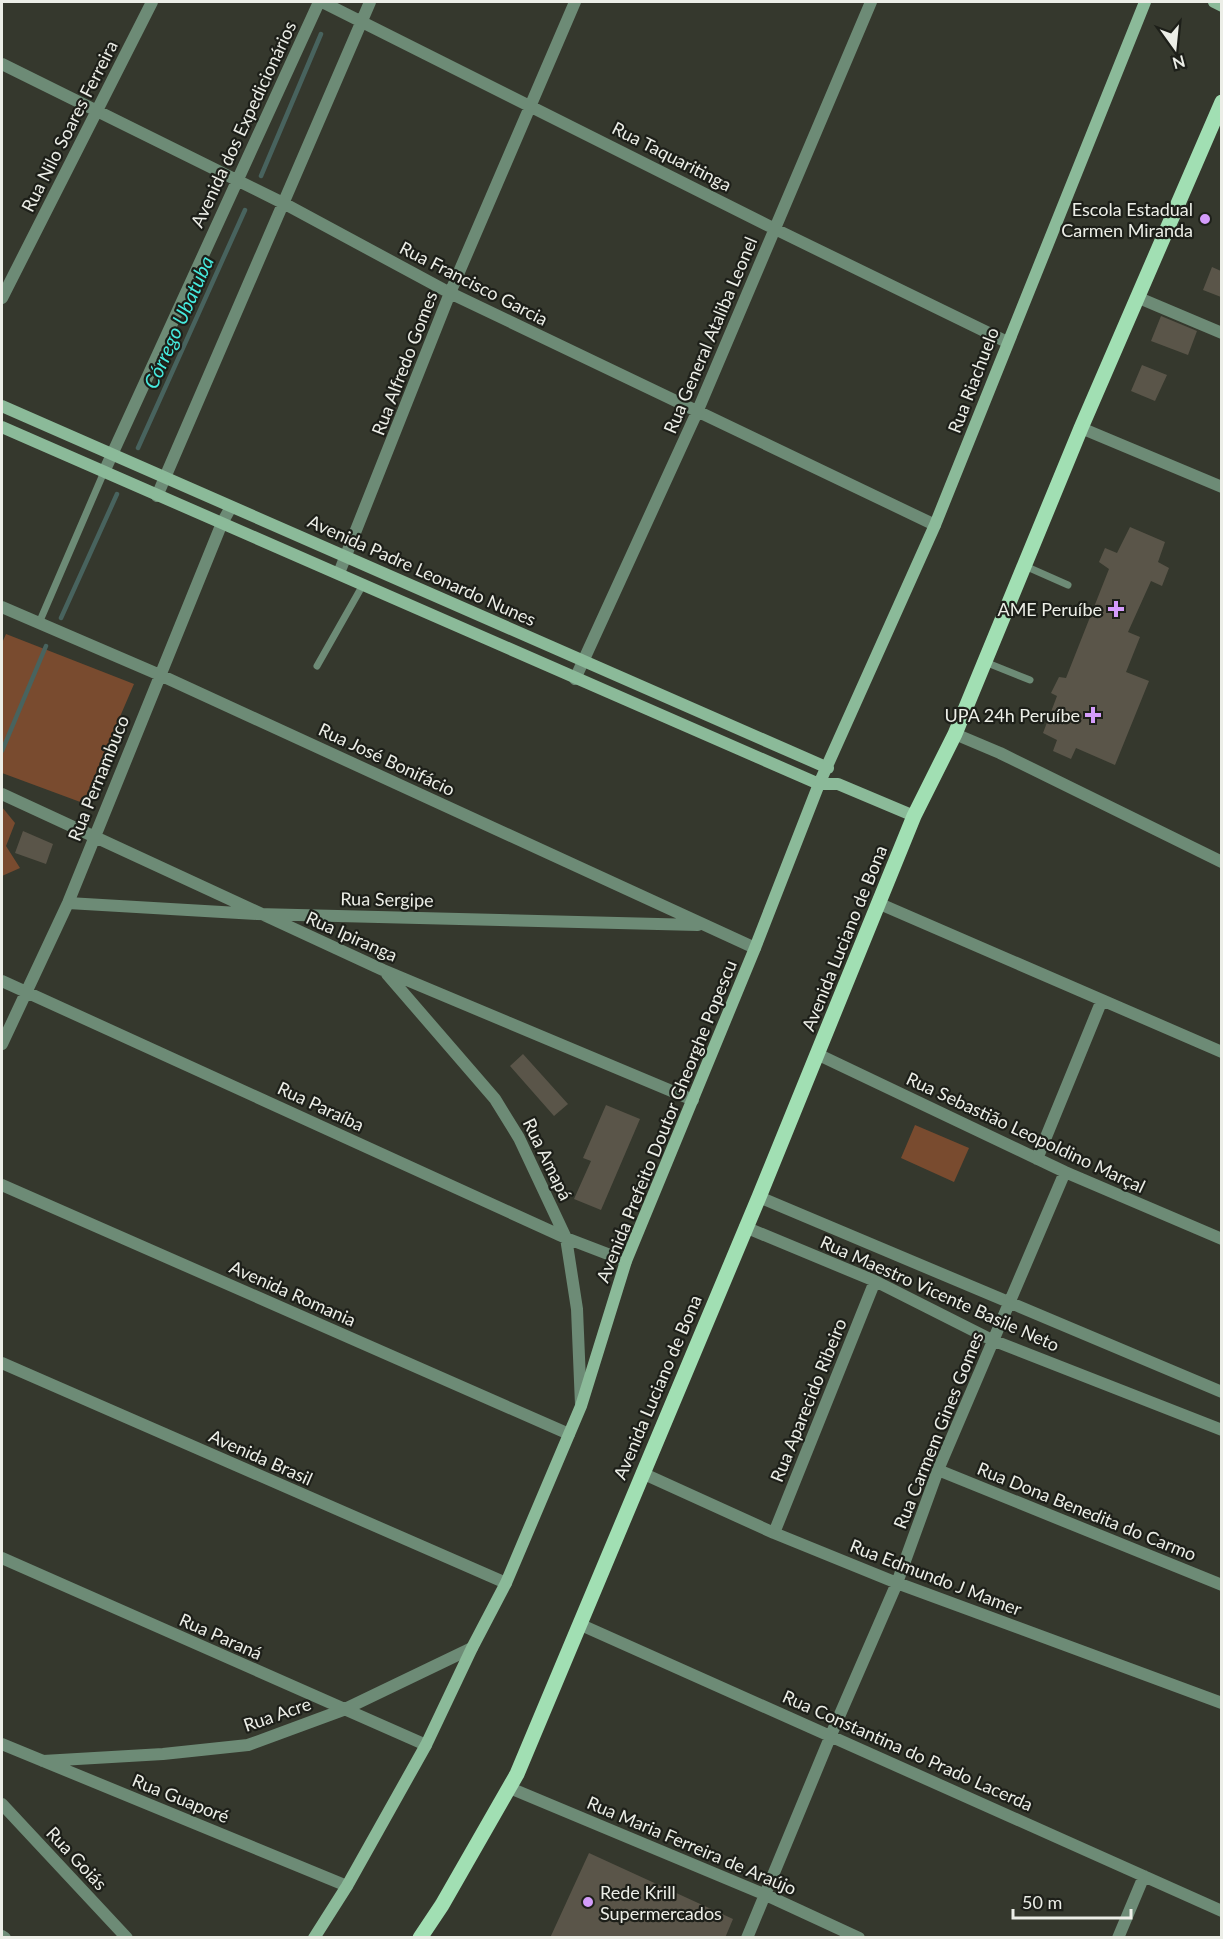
<svg xmlns="http://www.w3.org/2000/svg" width="1223" height="1939" viewBox="0 0 1223 1939" font-family="Lato,sans-serif">
  <style>
    .green { fill: #794b2f }
    .lines { fill: none; stroke-linecap: round; stroke-linejoin: round }
    .stream { stroke: #48635e; stroke-width: 4.5 }
    .building { fill: #5a5549 }
    .lane { stroke: #6d8b76; stroke-width: 7 }
    .street { stroke: #6d8b76; stroke-width: 12 }
    .secondary { stroke: #8bba99; stroke-width: 12 }
    .primary { stroke: #a1dfb3; stroke-width: 15 }
    .poi-dot { fill: #d49cfb; stroke: #1d1f19; stroke-width: 2 }
    .labels { text-anchor: middle; dominant-baseline: central; stroke-width: 4.5; stroke-linejoin: round; paint-order: stroke }
    .street-label { font-size: 18px; fill: #eceee7; stroke: #1d1f19 }
    .poi-label { font-size: 18px; fill: #eceee7; stroke: #1d1f19; text-anchor: end }
    .water-label { font-size: 20px; font-style: italic; fill: #46eade; stroke: #1d1f19 }
  </style>
  <rect width="100%" height="100%" fill="#35382d"/>
  <!-- green -->
  <path class="green" d="M6 634 134 684 83 803 2 773V643Z
    M2 807 15 823 6 846 20 868 2 876Z
    M915 1125 969 1148 954 1182 901 1158Z"/>
  <g class="lines">
    <!-- stream -->
    <path class="stream" d="M261 176 321 34
      M138 448 245 210
      M61 618 117 494
      M2 751 46 646"/>
  </g>
  <!-- building -->
  <path class="building" d="M1212 267 1221 271V297L1203 290Z
    M1161 316 1197 331 1188 355 1151 341Z
    M1142 365 1167 375 1155 401 1131 391Z
    M1130 527 1165 542 1158 562 1169 568 1162 586 1151 581 1128 632 1140 637 1126 672 1149 681 1115 765 1076 748 1071 759 1053 751 1057 740 1043 733 1057 696 1051 693 1059 677 1066 678 1109 569 1099 562 1105 548 1117 553Z
    M23 831 53 844 46 864 15 853Z
    M523 1054 568 1104 554 1116 510 1066Z
    M606 1105 640 1119 601 1210 574 1199 591 1161 583 1158Z
    M589 1853 733 1919 725 1938H550Z"/>
  <g class="lines">
    <!-- lane -->
    <path class="lane" d="M1025 566 1068 585
      M39 623 104 472
      M985 662 1030 680
      M317 666 364 583"/>
    <!-- street -->
    <path class="street" d="M322 2 775 229 1007 342
      M2 64 285 204 450 293 935 525
      M2 298 152 2
      M1139 298 1222 333
      M1081 428 1222 487
      M104 472 319 2
      M157 496 370 2
      M339 573 450 293 575 2
      M2 607 160 675 755 948
      M575 679 698 410 871 2
      M955 734 1000 753 1222 862
      M2 794 383 970 693 1100
      M68 903 257 914 698 925
      M880 904 1222 1052
      M387 974 495 1099 519 1138 566 1238 577 1309 581 1405
      M2 981 566 1238 626 1261
      M2 1044 68 903 222 523 231 507
      M817 1054 1065 1172 1222 1239
      M1037 1159 1102 1000
      M2 1185 569 1434
      M759 1197 1222 1392
      M745 1227 875 1281 992 1340 1222 1430
      M2 1363 506 1583
      M938 1470 1222 1585
      M642 1473 774 1533 897 1583 1222 1703
      M774 1533 875 1281
      M2 1558 426 1745
      M579 1624 1222 1911
      M2 1744 347 1886
      M43 1761 163 1754 248 1745 343 1710 472 1648
      M510 1788 766 1895 859 1938
      M2 1804 127 1938
      M2 1936 5 1938
      M747 1938 831 1735 897 1583 938 1470 1065 1172
      M1118 1938 1144 1876"/>
    <!-- secondary -->
    <path class="secondary" d="M1214 2 1222 6
      M2 406 828 768
      M2 427 819 784H838L914 816
      M314 1938 347 1886 426 1745 472 1648 506 1583 581 1406 626 1261 755 948 819 784 935 525 1145 2"/>
    <!-- primary -->
    <path class="primary" d="M420 1938 442 1905 517 1774 759 1197 914 816 955 734 1081 428 1222 102"/>
  </g>
  <!-- markers -->
  <g class="poi-dot">
    <circle cx="1205" cy="219" r="6"/>
    <path d="M1113 600h6v6h6v6h-6v6h-6v-6h-6v-6h6z"/>
    <path d="M1090 706h6v6h6v6h-6v6h-6v-6h-6v-6h6z"/>
    <circle cx="588" cy="1902" r="6"/>
  </g>
  <g class="labels">
    <!-- street labels -->
    <g class="street-label">
      <text transform="translate(243 124) rotate(-65)">Avenida dos Expedicionários</text>
      <text transform="translate(69 126) rotate(-63)">Rua Nilo Soares Ferreira</text>
      <text transform="translate(672 156) rotate(27)">Rua Taquaritinga</text>
      <text transform="translate(474 283) rotate(27)">Rua Francisco Garcia</text>
      <text transform="translate(710 335) rotate(-67)">Rua General Ataliba Leonel</text>
      <text transform="translate(404 363) rotate(-69)">Rua Alfredo Gomes</text>
      <text transform="translate(973 380) rotate(-69)">Rua Riachuelo</text>
      <text transform="translate(422 570) rotate(24)">Avenida Padre Leonardo Nunes</text>
      <text transform="translate(387 759) rotate(25)">Rua José Bonifácio</text>
      <text transform="translate(98 778) rotate(-68)">Rua Pernambuco</text>
      <text transform="translate(387 899) rotate(1)">Rua Sergipe</text>
      <text transform="translate(352 936) rotate(24)">Rua Ipiranga</text>
      <text transform="translate(844 938) rotate(-68)">Avenida Luciano de Bona</text>
      <text transform="translate(321 1106) rotate(25)">Rua Paraíba</text>
      <text transform="translate(666 1121) rotate(-68)">Avenida Prefeito Doutor Gheorghe Popescu</text>
      <text transform="translate(1026 1132) rotate(25)">Rua Sebastião Leopoldino Marçal</text>
      <text transform="translate(548 1159) rotate(64)">Rua Amapá</text>
      <text transform="translate(293 1293) rotate(24)">Avenida Romania</text>
      <text transform="translate(940 1293) rotate(24)">Rua Maestro Vicente Basile Neto</text>
      <text transform="translate(657 1387) rotate(-67)">Avenida Luciano de Bona</text>
      <text transform="translate(808 1400) rotate(-68)">Rua Aparecido Ribeiro</text>
      <text transform="translate(938 1430) rotate(-68)">Rua Carmem Gines Gomes</text>
      <text transform="translate(261 1457) rotate(24)">Avenida Brasil</text>
      <text transform="translate(1087 1511) rotate(22)">Rua Dona Benedita do Carmo</text>
      <text transform="translate(936 1577) rotate(21)">Rua Edmundo J Mamer</text>
      <text transform="translate(221 1636) rotate(24)">Rua Paraná</text>
      <text transform="translate(277 1714) rotate(-19)">Rua Acre</text>
      <text transform="translate(908 1750) rotate(24)">Rua Constantina do Prado Lacerda</text>
      <text transform="translate(181 1798) rotate(22)">Rua Guaporé</text>
      <text transform="translate(692 1845) rotate(23)">Rua Maria Ferreira de Araújo</text>
      <text transform="translate(77 1858) rotate(47)">Rua Goiás</text>
    </g>
    <!-- poi labels -->
    <g class="poi-label">
      <text x="1193" y="209">Escola Estadual<tspan x="1193" dy="21">Carmen Miranda</tspan></text>
      <text x="1102" y="609">AME Peruíbe</text>
      <text x="1080" y="715">UPA 24h Peruíbe</text>
      <text x="600" y="1892" text-anchor="start">Rede Krill<tspan x="600" dy="21">Supermercados</tspan></text>
    </g>
    <!-- water labels -->
    <g class="water-label">
      <text transform="translate(178 322) rotate(-66)">Córrego Ubatuba</text>
    </g>
  </g>
  <!-- border -->
  <rect width="1223" height="1939" fill="none" stroke="#eceee7" stroke-width="6"/>
  <!-- north arrow -->
  <g transform="translate(1175 48) rotate(165)" stroke="#1d1f19" stroke-width="4.5" paint-order="stroke">
  <path d="M0-4.5L10 22L0 15L-10 22Z" fill="#eceee7"/>
  <text y="-9" font-size="16" font-weight="bold" text-anchor="middle" fill="#eceee7">N</text>
  </g>
  <!-- scale -->
  <path d="M1013 1909v9h118v-9" fill="none" stroke="#eceee7" stroke-width="3"/>
  <text x="1022" y="1909" font-size="18" fill="#eceee7" stroke="#1d1f19" stroke-width="4.5" paint-order="stroke">50 m</text>
</svg>
